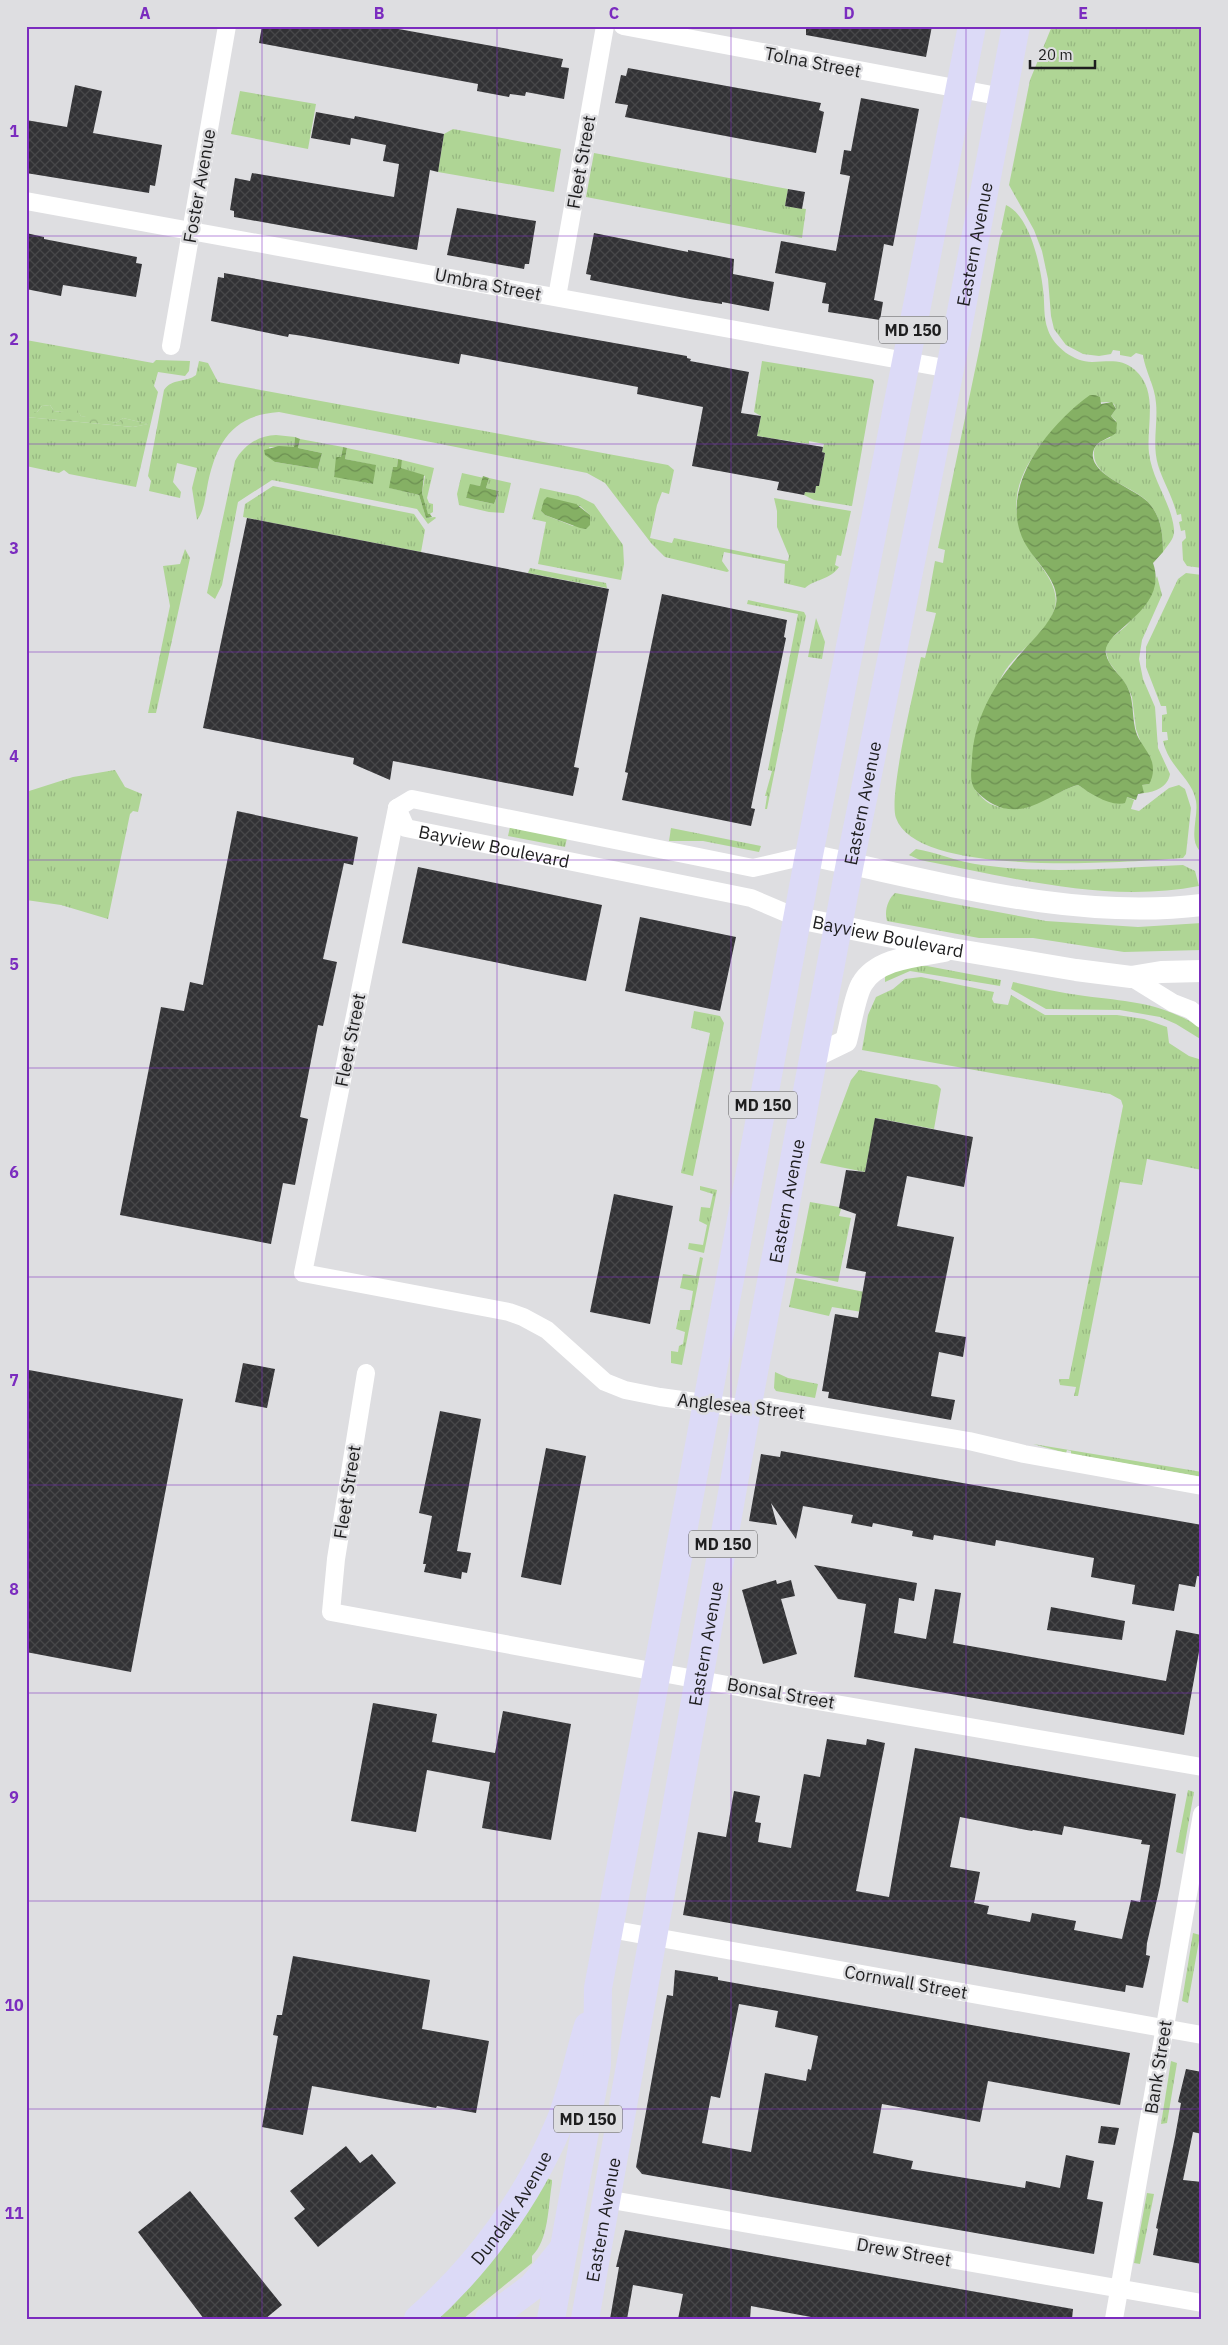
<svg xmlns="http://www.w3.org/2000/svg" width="1228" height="2345" viewBox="0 0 1228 2345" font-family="'IBM Plex Sans',sans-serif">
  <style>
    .grass { fill: url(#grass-tufts); fill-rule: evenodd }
    .forest { fill: url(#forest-crowns) }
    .water { fill: url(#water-waves) }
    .building { fill: url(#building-cross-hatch); fill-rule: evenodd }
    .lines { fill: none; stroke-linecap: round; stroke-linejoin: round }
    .minor { stroke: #fff; stroke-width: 18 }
    .tertiary { stroke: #fff; stroke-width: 22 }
    .primary { stroke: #dcdaf7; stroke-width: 28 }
    .grid { fill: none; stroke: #7b2cbf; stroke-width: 1; stroke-opacity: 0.55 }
    .labels { text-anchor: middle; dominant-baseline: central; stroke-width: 5; stroke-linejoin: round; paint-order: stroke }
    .shield { fill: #dedee1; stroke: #585859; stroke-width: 1 }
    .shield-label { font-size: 16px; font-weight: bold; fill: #1e1e1f }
    .street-label { font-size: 18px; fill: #1e1e1f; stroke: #dedee1 }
    .neatline { fill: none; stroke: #7b2cbf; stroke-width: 2 }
    .grid-label { font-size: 16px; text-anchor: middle; font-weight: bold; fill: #7b2cbf }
  </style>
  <defs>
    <pattern id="grass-tufts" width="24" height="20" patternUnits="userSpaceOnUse" patternTransform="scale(1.25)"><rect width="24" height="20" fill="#afd595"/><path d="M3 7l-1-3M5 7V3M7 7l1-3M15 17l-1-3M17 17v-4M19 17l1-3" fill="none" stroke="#96b680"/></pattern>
    <pattern id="forest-crowns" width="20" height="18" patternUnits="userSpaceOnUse" patternTransform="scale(1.25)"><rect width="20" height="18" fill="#afd595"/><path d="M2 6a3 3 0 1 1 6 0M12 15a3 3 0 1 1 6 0" fill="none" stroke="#96b680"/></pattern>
    <pattern id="water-waves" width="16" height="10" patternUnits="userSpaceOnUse" patternTransform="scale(1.25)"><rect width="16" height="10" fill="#85b064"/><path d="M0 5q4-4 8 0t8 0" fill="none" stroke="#6c8f52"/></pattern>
    <pattern id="building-cross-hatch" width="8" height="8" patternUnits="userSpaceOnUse" patternTransform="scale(1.25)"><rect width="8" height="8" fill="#323235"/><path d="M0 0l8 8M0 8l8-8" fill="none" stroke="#474749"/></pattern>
  </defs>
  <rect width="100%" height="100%" fill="#dedee1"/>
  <!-- grass -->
  <path class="grass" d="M1052 26H1202V568L1187 566 1183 560 1182 542 1186 538 1185 530 1181 531 1179 522 1182 521 1181 514 1177 515C1173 497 1163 482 1158 465 1152 444 1158 424 1156 403 1155 386 1145 371 1143 355L1136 353 1131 357 1120 355V351L1113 350 1111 354 1099 356 1083 354 1066 345 1054 329 1051 316 1048 279 1042 251 1034 230 1009 185 1030 80Z
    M240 91 316 104 308 149 231 134Z
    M453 129 561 149 554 192 438 172 444 134Z
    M594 153 788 189 785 206 806 209 802 238 586 197Z
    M1006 205C1030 216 1040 264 1043 289 1045 303 1043 317 1048 330 1054 347 1074 362 1092 362 1108 362 1121 358 1135 370 1159 391 1146 426 1149 453 1152 480 1171 502 1174 529 1175 539 1168 544 1163 552 1163 533 1161 516 1148 502 1133 486 1092 478 1094 452 1094 444 1103 440 1110 438L1116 421 1111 416 1116 409 1114 404 1109 402 1080 403C1032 451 989 496 1038 562 1047 574 1059 591 1055 607 1048 635 1015 651 1002 676 997 685 997 699 994 709 988 736 981 763 975 790 980 795 986 803 993 805 1025 818 1049 793 1078 785L1091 793 1127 797 1134 800 1131 809 1139 811 1169 788 1179 785 1185 789 1191 808 1186 854 1183 858C1130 862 917 879 896 818 888 795 915 687 921 657L925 658 936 613 926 611 935 561 943 563 945 550 938 548 980 346 1000 238 1003 231 1001 229Z
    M26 340 153 363 156 360 190 361 189 371 185 376 158 372 154 386 158 392 136 487 69 474 64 470 59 473 26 466V417L133 427 148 424 123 418 116 423 81 416 77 410 62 412 54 411 50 405 42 406 37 412 29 413 26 412Z
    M199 361 208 363 218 382 668 465 674 470 669 494 662 492 657 505 650 538 672 543 674 538 788 561 789 556 777 527V511L774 498 851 511 841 556 837 555 835 565 839 567C830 580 815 579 805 588L784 583 785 564 724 552 722 561 729 571 727 572 665 557 651 543 605 483 587 473 279 412C231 415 215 445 207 488 205 499 204 511 197 520L192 488 197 468 177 463 173 482 181 492 180 498 149 491 151 481 148 476 164 390C172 378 186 383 196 375Z
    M762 361 872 379 874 381 852 506 814 500 804 495 805 492 815 493 816 486H819L825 453 822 452 824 444 809 441V444L757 436 761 416 754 412Z
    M276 435 295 437 294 447H269L275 462 318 469 322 453 298 448 300 439 343 447 341 457H338L334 476 373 484 374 465 345 459 347 448 398 459 397 467H393L390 488 419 495 426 518 435 517 436 518 428 524 417 509 272 480 238 502 222 585 215 599 207 593 235 461C243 446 259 435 276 435Z
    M402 460 434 468 427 498 429 503 433 504V512L428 515 422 493 425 476 400 468Z
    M462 473 484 478 480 486 471 485 466 498 494 504 499 491 486 488 489 478 511 483 504 513 489 512 459 505 457 494Z
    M273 486 414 514 425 530 421 552 243 517 245 504Z
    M540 488 578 496 594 504 623 545 624 564 621 580 538 564 546 522 532 519ZM580 506 590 515 573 526 545 515 541 511Z
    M185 549 190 558 156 713H148L170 606 163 566 180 564Z
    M530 568 606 583 607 588 528 573Z
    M1186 573 1202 575V853C1187 841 1199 818 1196 801 1192 778 1169 768 1163 741L1168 740 1167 732H1162V715L1167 714 1166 706H1161L1146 667V647L1178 579Z
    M1157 576 1162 595 1142 640 1139 659 1143 679 1155 707 1158 748 1170 774C1168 787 1155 792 1144 793L1141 785 1149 784 1141 743 1136 729 1132 697 1127 686 1109 662 1105 649 1107 642 1126 626 1147 602Z
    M748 600 804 612 806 616 767 809H765L767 796H765L772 771 768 770 798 614 747 604Z
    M816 618 825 642 822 659 808 657Z
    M115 770 125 787 142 794 138 812 133 811 130 814 108 919 61 905 26 900V792L73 777Z
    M510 827 567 838 565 847 508 836Z
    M671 828 761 846 759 852 703 841H669Z
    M916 849C936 852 955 861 975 864 1044 875 1114 868 1183 865L1195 871 1199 886C1107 904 1010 877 920 860L909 855Z
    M895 893 1046 921 1138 927 1202 923V950L1124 952 1033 938H979L887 921C884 911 888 899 895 893Z
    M911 965 927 966 1001 980 1000 986 910 971 885 982V975Z
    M921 977 994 992 992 999 994 1003 1008 1005 1011 995 1045 1015H1117L1144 1019 1167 1027 1169 1043 1189 1056 1202 1060V1170L1147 1159 1142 1185 1120 1182 1078 1396H1074L1076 1387 1060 1385 1059 1379H1069L1123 1106 1121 1100 1110 1094 862 1050 868 1015 876 997 893 989 905 979Z
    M1013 982C1037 987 1061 993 1085 996 1131 1002 1159 1002 1200 1027L1202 1029V1040L1176 1024 1160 1017 1120 1010 1046 1009 1011 989Z
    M694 1011 720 1016 724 1023 693 1176 681 1173 710 1033 691 1028Z
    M859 1070 937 1085 941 1089 934 1129 876 1118 865 1172 820 1163 851 1080Z
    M700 1186 717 1190 704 1253 688 1249 689 1243 703 1245 707 1225 699 1221 701 1207 710 1208 713 1194 700 1190Z
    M810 1202 839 1207 841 1209 839 1216 851 1218 838 1282 796 1273Z
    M700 1257 703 1258 682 1365 671 1363V1351L678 1352 679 1346 683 1344 685 1332 676 1329 680 1310H690L693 1291 680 1288 683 1274 696 1276Z
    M795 1278 914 1302 927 1323 832 1307 829 1316 789 1307Z
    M775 1372 788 1378 818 1384 815 1398 776 1391 774 1388Z
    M1033 1444 1202 1472V1477L1071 1454V1451L1067 1450 1066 1453Z
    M1188 1790 1194 1792 1183 1854 1176 1852Z
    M1193 1933 1200 1935 1188 2003 1182 2001Z
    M1171 2061 1177 2063 1167 2123 1161 2124Z
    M546 2178 552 2180V2183C548 2206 549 2240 532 2256V2263L463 2319H433Z
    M1147 2193 1154 2194 1140 2264 1134 2263Z"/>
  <!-- forest -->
  <path class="forest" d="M50 405 54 411 62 412 69 408 77 409 81 416 89 417 96 413 104 415 108 421 116 423 123 418 149 424 133 427 26 417V412H37L42 406Z"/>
  <!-- water -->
  <path class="water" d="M1090 395H1095L1100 397 1101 404 1112 402 1116 409 1111 416 1117 423 1116 433C1109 439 1098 440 1094 449 1084 473 1135 488 1148 502 1161 516 1163 533 1163 552L1153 563C1170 611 1100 631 1106 654 1108 666 1121 675 1127 686 1135 701 1131 719 1137 735 1141 744 1149 752 1152 762 1154 769 1153 778 1149 784L1142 785 1144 793 1138 794 1136 800 1127 797 1125 803C1110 807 1090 793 1078 785 1058 790 1040 807 1019 809 1002 811 990 804 978 793 969 785 971 773 972 761 973 719 995 682 1023 651 1034 638 1049 625 1055 608 1063 584 1037 564 1026 545 995 491 1047 426 1090 395Z
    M295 437 300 439 298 448 322 453 318 469 275 462 265 455 264 450 279 446 294 447Z
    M343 447 347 448 345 459 376 465 373 484 334 477 336 457H341Z
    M398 459 402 460 401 468 424 475 422 493 428 514H430L432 517 426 518 419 495 389 488 393 467H397Z
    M483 476 489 478 486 488 499 491 494 504 466 498 470 484 480 486Z
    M547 497 576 504 590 515V525L586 529 580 528 545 515 541 511 544 500Z"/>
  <!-- building -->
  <path class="building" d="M262 26H382L563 59 561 67 569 68 564 99 526 92 525 96 510 94 509 97 477 91 478 84 259 43Z
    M806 26H932L926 57 806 35Z
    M628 68 821 103 819 110 824 112 816 153 625 117 628 105 615 103 621 75 626 76Z
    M75 85 102 91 93 133 162 145 155 186 150 185 149 193 26 173V120L67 127Z
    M861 98 919 109 893 246 884 244 883 250 874 300 883 302 880 320 828 312 829 304 822 303 826 283 775 273 781 241 836 251 850 176 840 174 844 150 851 151Z
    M316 112 354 119 355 116 444 134 438 172 430 170 417 250 234 217V211L230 210 235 178 250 181 252 173 394 197 399 164 383 161 386 145 351 138 350 145 311 138Z
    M788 189 805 192 802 209 785 206Z
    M457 208 536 221 529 264H525L524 269 447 255Z
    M26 233 44 237V239L137 257 136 263 142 264 136 297 63 285 61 296 26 289Z
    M594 233 688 252V250L734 259 733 274 774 282 769 311 722 302V304L690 299 590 280 591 275 586 274Z
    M224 273 687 356V358L691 359 690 361 749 372 741 413 761 416 757 436 823 447 822 452 825 453 819 486H816L815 493 805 492 804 495 777 490 779 482 692 466 703 407 637 394 638 387 461 354 459 364 303 336 289 334 288 337 211 321 218 277 224 278Z
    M247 518 609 589 574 767 579 768 573 796 393 761 390 780 353 764 354 758 203 728Z
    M662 594 787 620 784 637 786 638 751 808 755 809 751 826 622 800 628 773 625 772Z
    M237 811 358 837 353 865 344 863 323 959 337 962 323 1026 318 1025 300 1117 308 1119 295 1185 283 1183 271 1244 120 1215 161 1007 184 1011 190 982 203 985Z
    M418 867 602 905 586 981 402 943Z
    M640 917 736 937 720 1011 625 991Z
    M875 1118 973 1137 964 1187 907 1176 897 1226 954 1237 935 1332 966 1337 963 1357 939 1352 931 1396 955 1400 951 1420 828 1398 829 1392 822 1391 835 1314 858 1318 866 1272 846 1268 856 1214 839 1208 846 1170 865 1172Z
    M614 1194 673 1206 650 1324 590 1312Z
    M243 1363 275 1369 267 1408 235 1402Z
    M29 1370 183 1399 131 1672 26 1652V1385Z
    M440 1411 481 1419 457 1551 471 1553 467 1573 462 1572 461 1579 424 1572 426 1564H423L432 1516 419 1513Z
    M546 1448 586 1456 561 1585 521 1577Z
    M781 1451 1202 1525V1577L1197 1576 1195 1587 1179 1584 1174 1611 1132 1604 1135 1585 1091 1577 1094 1558 996 1540 995 1546 934 1535 933 1540 912 1536 913 1531 873 1523 872 1527 851 1523 853 1515 803 1506 796 1539 771 1503 777 1525 749 1521 761 1454 780 1457Z
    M814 1565 917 1583 914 1601 899 1598 894 1633 926 1639 935 1589 961 1593 953 1643 1166 1681 1176 1630 1202 1635 1184 1735 854 1677 866 1604 838 1599Z
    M776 1580 777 1584 791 1580 795 1596 781 1599 797 1654 763 1664 742 1590Z
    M1051 1607 1125 1621 1122 1640 1047 1630Z
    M373 1703 437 1714 432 1742 495 1753 503 1711 571 1724 551 1840 482 1828 490 1782 427 1770 416 1832 351 1821Z
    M827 1739 866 1745 867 1739 885 1743 856 1891 889 1897 915 1748 1176 1794 1160 1886 1147 1943 1146 1955 1150 1956 1143 1988 1126 1985 1125 1992 683 1915 698 1832 726 1837 734 1791 760 1796 755 1822 761 1823 758 1842 791 1848 804 1774 820 1777ZM960 1817 1032 1831 1033 1830 1062 1835 1064 1826 1142 1840 1141 1844 1150 1845 1140 1902 1131 1900 1122 1939 1074 1930 1076 1921 1032 1913 1030 1922 987 1914 989 1906 974 1903 980 1872 950 1867Z
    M293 1956 430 1980 422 2029 489 2041 476 2113 437 2106 436 2108 312 2086 303 2135 262 2127 278 2036 273 2035 277 2015H282Z
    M675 1970 718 1977V1980L1130 2053 1120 2105 988 2081 980 2122 882 2104 873 2153 913 2161 911 2169 1025 2188 1026 2181 1060 2188 1066 2155 1094 2161 1087 2199 1103 2202 1094 2254 642 2174 636 2167 667 1995 673 1996ZM739 2004 778 2011 775 2027 818 2036 811 2070 808 2069 806 2081 765 2073 751 2152 702 2143 711 2096 720 2098Z
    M1186 2069 1202 2072V2134L1193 2132 1183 2180 1202 2182V2264L1153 2255 1158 2229 1156 2228 1175 2137 1181 2103 1178 2102Z
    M1101 2126 1119 2128 1115 2145 1098 2143Z
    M346 2146 360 2163 372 2154 396 2183 318 2247 294 2218 305 2209 290 2191Z
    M190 2191 282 2305 265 2319H204L138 2232Z
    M625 2230 1073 2309 1072 2319H822L751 2306 750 2319H678L683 2294 633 2285 627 2319H610L619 2267H616Z"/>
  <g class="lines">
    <!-- minor -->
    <g class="minor">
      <path d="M623 26 1003 97"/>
      <path d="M26 201 950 369"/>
      <path d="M557 297 605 26"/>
      <path d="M171 346 227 26"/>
      <path d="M397 808 303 1273 509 1312 523 1317 547 1330 605 1382 625 1390 660 1397 747 1409 769 1407 969 1441 1024 1454 1202 1486"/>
      <path id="s1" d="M397 808 406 828 751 898 798 918"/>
      <path d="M397 808 412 799 753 868 809 855"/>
      <path d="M1131 977 1173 1003 1191 1010 1202 1019"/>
      <path d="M366 1373 336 1559 331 1612 760 1691 1202 1767"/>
      <path d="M610 1929 1202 2035"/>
      <path d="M606 2199 1202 2303"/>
      <path d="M1114 2319 1202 1814"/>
    </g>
    <!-- tertiary -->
    <g class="tertiary">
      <path d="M809 855C937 881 1070 921 1202 905"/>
      <path id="s2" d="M798 918 952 949 1076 970 1131 977 1161 972 1202 971"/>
      <path d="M813 1057 846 1041C850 1027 855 995 862 984 877 958 918 956 944 951"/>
    </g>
    <!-- primary -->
    <g class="primary">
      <path id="s3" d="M418 2319C478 2266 528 2198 559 2124 572 2093 578 2058 588 2026"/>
      <path d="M489 2319 532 2287 563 2249"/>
      <path d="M551 2319 597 2065 598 1988 809 855 972 26"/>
      <path id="s4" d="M585 2319 747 1409 850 863 950 369 1016 26"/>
    </g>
  </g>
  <!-- grid -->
  <path class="grid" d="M262 26V2319M497 26V2319M731 26V2319M966 26V2319M26 236H1202M26 444H1202M26 652H1202M26 860H1202M26 1068H1202M26 1277H1202M26 1485H1202M26 1693H1202M26 1901H1202M26 2109H1202"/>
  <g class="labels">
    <!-- shield labels -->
    <g class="shield">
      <rect x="879" y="316.5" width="68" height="27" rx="4"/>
      <rect x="729" y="1091.5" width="68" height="27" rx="4"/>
      <rect x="689" y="1530.5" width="68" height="27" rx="4"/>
      <rect x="554" y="2105.5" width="68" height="27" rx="4"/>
    </g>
    <g class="shield-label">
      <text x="913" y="330">MD 150</text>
      <text x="763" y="1105">MD 150</text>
      <text x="723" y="1544">MD 150</text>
      <text x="588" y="2119">MD 150</text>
    </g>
    <!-- street labels -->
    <g class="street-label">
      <text transform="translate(813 62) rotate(11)">Tolna Street</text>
      <text transform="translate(581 162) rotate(-80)">Fleet Street</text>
      <text transform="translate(199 186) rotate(-80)">Foster Avenue</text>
      <text stroke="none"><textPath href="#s4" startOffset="2111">Eastern Avenue</textPath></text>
      <text transform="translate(488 284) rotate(11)">Umbra Street</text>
      <text stroke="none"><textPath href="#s4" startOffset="1541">Eastern Avenue</textPath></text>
      <text stroke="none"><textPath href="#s1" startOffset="112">Bayview Boulevard</textPath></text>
      <text stroke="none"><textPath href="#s2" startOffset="92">Bayview Boulevard</textPath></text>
      <text transform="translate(350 1040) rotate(-79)">Fleet Street</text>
      <text stroke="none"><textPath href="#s4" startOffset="1136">Eastern Avenue</textPath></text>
      <text transform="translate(741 1406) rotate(6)">Anglesea Street</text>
      <text transform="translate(347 1492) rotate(-81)">Fleet Street</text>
      <text stroke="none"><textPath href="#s4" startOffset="686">Eastern Avenue</textPath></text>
      <text transform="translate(781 1693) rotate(10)">Bonsal Street</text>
      <text transform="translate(906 1982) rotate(10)">Cornwall Street</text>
      <text transform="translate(1158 2067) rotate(-81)">Bank Street</text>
      <text stroke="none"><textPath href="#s3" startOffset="146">Dundalk Avenue</textPath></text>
      <text stroke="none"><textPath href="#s4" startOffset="101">Eastern Avenue</textPath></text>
      <text transform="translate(904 2252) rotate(10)">Drew Street</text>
    </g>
  </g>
  <!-- border -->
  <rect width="1228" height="2345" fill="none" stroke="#dedee1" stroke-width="55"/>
  <!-- scale -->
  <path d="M1030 60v8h65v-8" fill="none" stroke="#1e1e1f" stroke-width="2.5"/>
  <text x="1038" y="60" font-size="15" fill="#1e1e1f" stroke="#dedee1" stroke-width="4" paint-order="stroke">20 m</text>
  <rect x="28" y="28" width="1172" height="2290" class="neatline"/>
  <g class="grid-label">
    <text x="145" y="19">A</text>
    <text x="379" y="19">B</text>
    <text x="614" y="19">C</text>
    <text x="849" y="19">D</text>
    <text x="1083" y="19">E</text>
    <text x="14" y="137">1</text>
    <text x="14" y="345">2</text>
    <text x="14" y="554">3</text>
    <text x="14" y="762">4</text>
    <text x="14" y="970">5</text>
    <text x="14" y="1178">6</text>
    <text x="14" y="1386">7</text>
    <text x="14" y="1595">8</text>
    <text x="14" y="1803">9</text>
    <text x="14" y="2011">10</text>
    <text x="14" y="2219">11</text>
  </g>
</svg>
